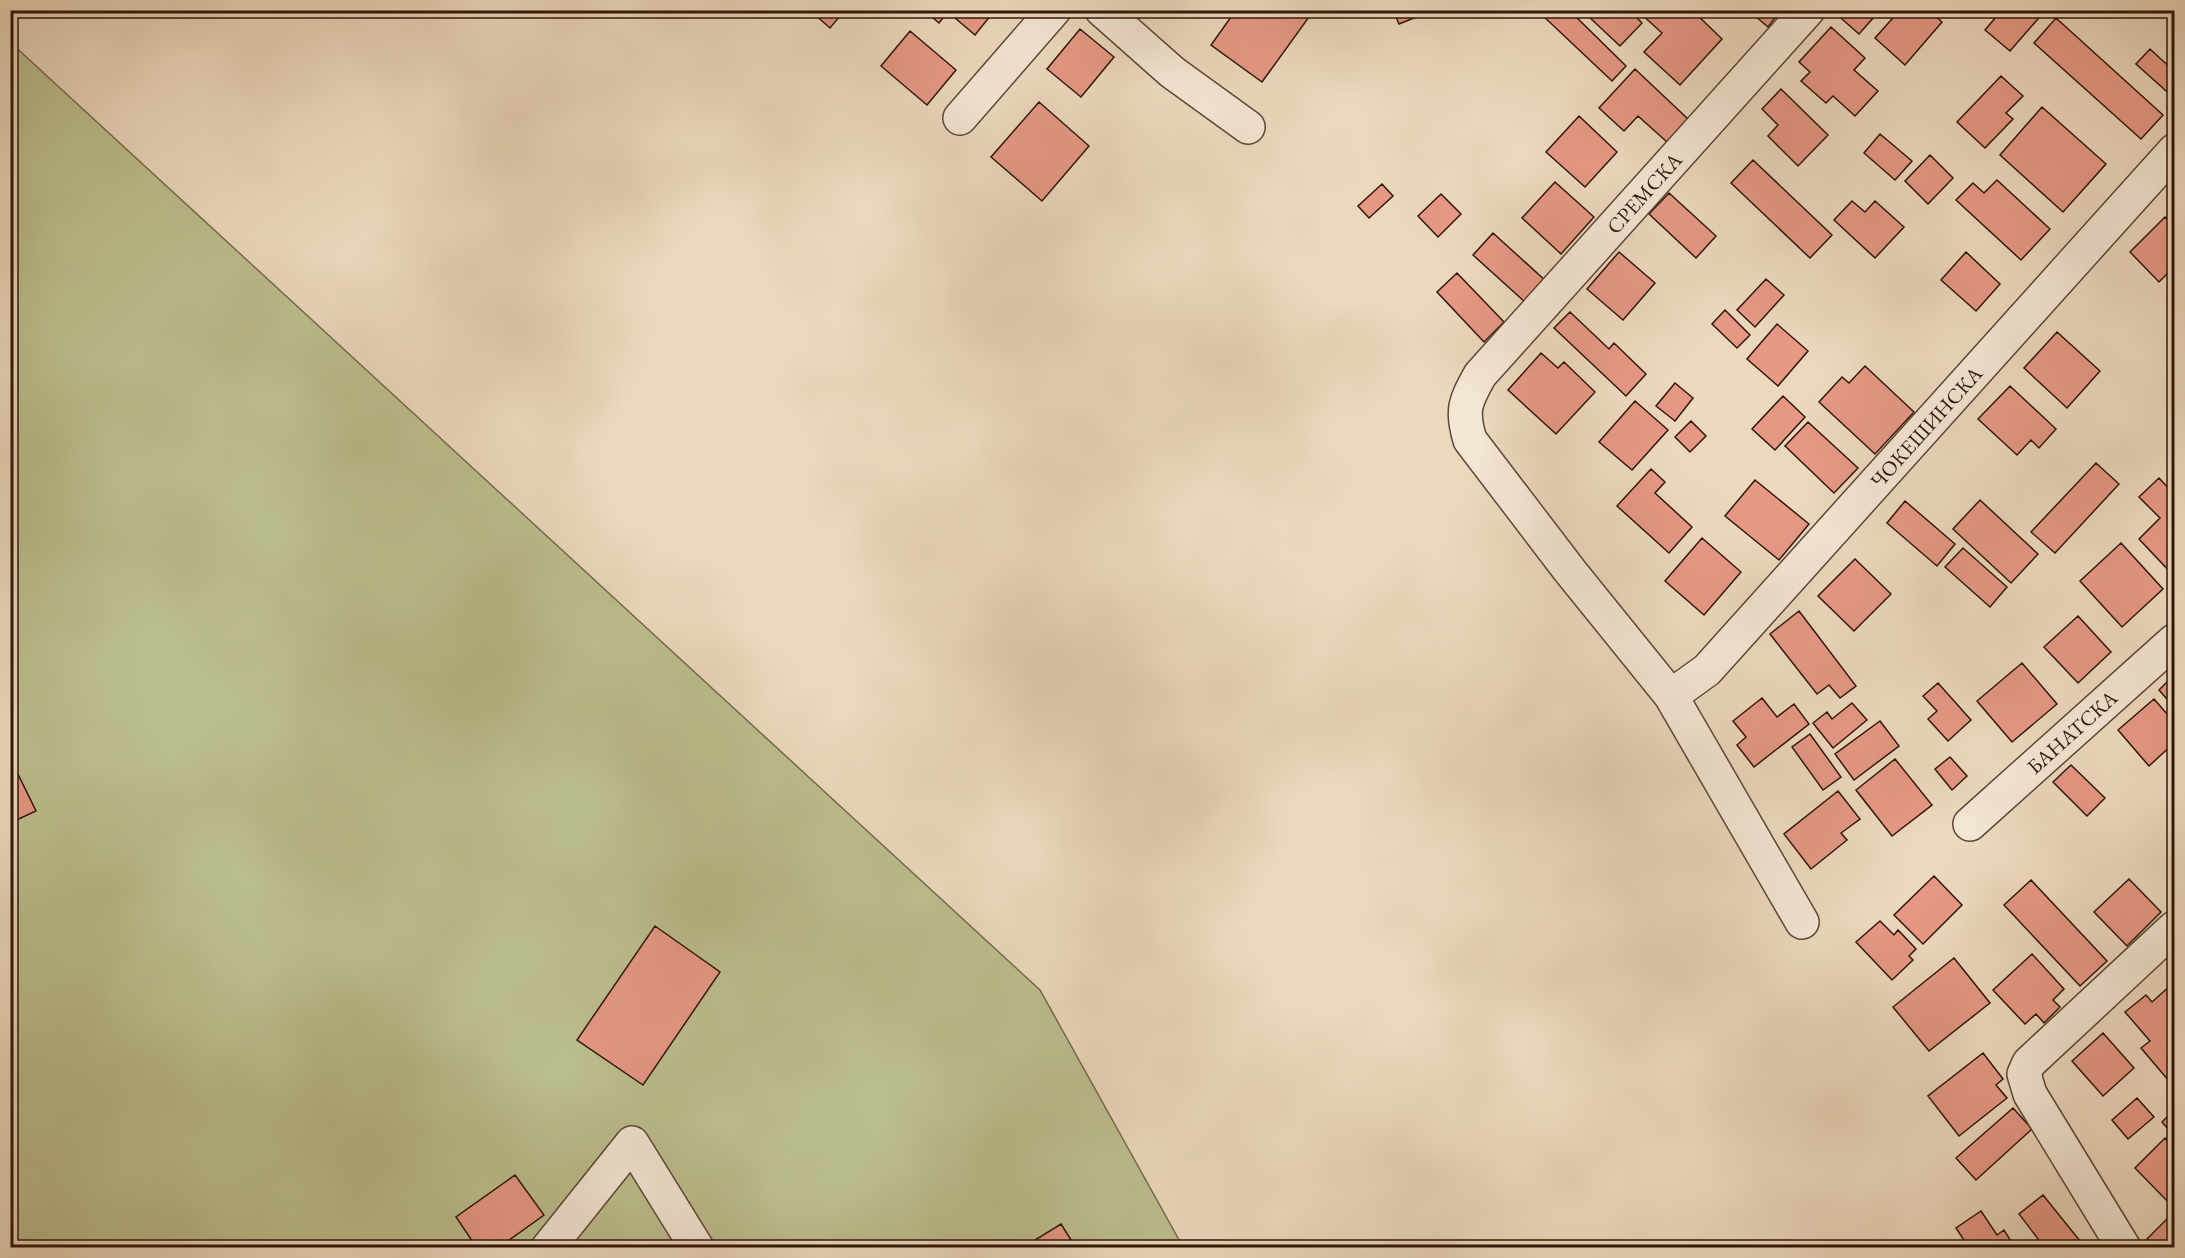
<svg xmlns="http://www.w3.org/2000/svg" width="2185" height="1258" viewBox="0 0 2185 1258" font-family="'EB Garamond',serif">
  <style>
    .green { fill: #bcbe8e; stroke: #766a4c; stroke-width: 1.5 }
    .building { fill: #e69885; stroke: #2f1609; stroke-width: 1.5 }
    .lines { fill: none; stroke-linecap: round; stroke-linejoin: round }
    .minor-casing { stroke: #5e4636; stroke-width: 36 }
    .minor { stroke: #f3e6d4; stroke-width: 33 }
    .labels { text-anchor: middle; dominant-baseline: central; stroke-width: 5; stroke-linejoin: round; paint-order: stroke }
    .street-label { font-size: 21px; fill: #2f1609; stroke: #f3e6d4 }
  </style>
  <rect width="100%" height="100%" fill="#ecd8bd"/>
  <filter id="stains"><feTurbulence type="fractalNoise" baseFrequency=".00333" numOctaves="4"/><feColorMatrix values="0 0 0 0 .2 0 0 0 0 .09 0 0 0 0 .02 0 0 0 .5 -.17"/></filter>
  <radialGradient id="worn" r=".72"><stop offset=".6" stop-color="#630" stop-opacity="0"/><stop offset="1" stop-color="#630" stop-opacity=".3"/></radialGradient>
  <!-- green -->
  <path class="green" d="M10 42 1040 990 1183 1247H11Z"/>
  <!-- building -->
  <path class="building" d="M813 10H845L830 28 812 12Z
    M995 10 975 35 948 12 939 23 925 11Z
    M1236 10H1314L1262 82 1211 45Z
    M1393 10H1434L1399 24Z
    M1544 10H1569L1626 66 1612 81 1541 14Z
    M1591 10H1629L1642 23 1620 46 1587 15Z
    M1642 10H1692L1722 39 1680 85 1644 52 1662 33 1640 13Z
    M1748 10H1781L1768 27Z
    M1836 10H1866L1874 17 1859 34 1834 12Z
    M1900 10H1928L1942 22 1905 65 1875 38Z
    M2002 10H2042L2044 12 2010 51 1985 30Z
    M2056 18 2163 115 2141 139 2034 43Z
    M1831 27 1865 58 1854 70 1878 91 1855 116 1833 96 1826 103 1801 81 1810 72 1799 62Z
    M1080 29 1114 57 1081 97 1047 69Z
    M910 31 956 70 927 105 881 66Z
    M2150 49 2174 71V98L2136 64Z
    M1635 69 1688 119 1667 142 1638 116 1624 131 1599 108Z
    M2001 76 2023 96 2006 113 2013 119 1985 148 1957 122Z
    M1781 89 1828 135 1798 166 1768 136 1778 125 1762 109Z
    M1039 102 1089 146 1042 201 991 157Z
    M2042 107 2106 164 2063 212 2000 155Z
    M1579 116 1617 152 1585 187 1546 152Z
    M1880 134 1912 161 1895 180 1864 153Z
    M1930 155 1953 178 1928 204 1905 181Z
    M1753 160 1832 235 1810 258 1731 183Z
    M1997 180 2050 229 2021 260 1956 200 1973 183 1984 193Z
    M1555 182 1594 217 1561 254 1522 218Z
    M1382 184 1393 196 1369 218 1358 206Z
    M1669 193 1716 236 1696 258 1649 214Z
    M1441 194 1461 214 1438 237 1418 216Z
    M1852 201 1865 212 1875 201 1904 227 1875 258 1834 220Z
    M2165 217 2174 226V267L2159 282 2130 252Z
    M1493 233 1547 282 1527 304 1473 255Z
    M1619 252 1655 283 1623 320 1587 289Z
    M1966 252 2000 284 1976 311 1941 280Z
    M1457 273 1504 322 1484 342 1437 292Z
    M1766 279 1784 295 1755 327 1737 310Z
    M1725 310 1750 335 1737 348 1712 324Z
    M1570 312 1609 349 1614 343 1646 374 1626 396 1554 328Z
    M1777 324 1808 351 1778 386 1747 359Z
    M2057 332 2100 371 2067 408 2024 368Z
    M1541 353 1558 368 1564 362 1595 392 1556 434 1508 390Z
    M1865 366 1914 412 1875 454 1819 402 1842 377 1849 383Z
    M1675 383 1693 398 1675 421 1656 406Z
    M2010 386 2056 429 2039 448 2031 440 2017 455 1978 419Z
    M1783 396 1805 417 1775 450 1752 429Z
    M1635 401 1668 430 1632 470 1599 442Z
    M1691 421 1706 436 1690 452 1675 437Z
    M1808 422 1858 468 1834 493 1785 446Z
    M2096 463 2119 484 2055 553 2031 532Z
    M1651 469 1665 482 1655 493 1692 527 1669 553 1617 506Z
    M2159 478 2174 494V576L2139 539 2160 518 2139 497Z
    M1755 480 1809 524 1779 560 1725 516Z
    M1980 500 2038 554 2011 583 1953 529Z
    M1905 501 1955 544 1937 566 1887 523Z
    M1702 538 1741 572 1704 615 1665 581Z
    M2121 543 2163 589 2122 627 2080 581Z
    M1963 548 2007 587 1990 607 1945 567Z
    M1855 559 1891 594 1854 631 1818 596Z
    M1799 611 1856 686 1840 698 1829 685 1817 694 1770 634Z
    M2078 616 2111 652 2078 683 2044 647Z
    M2022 663 2057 704 2012 742 1977 701Z
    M2174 675V707L2159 690Z
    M1938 683 1971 720 1948 741 1928 719 1937 711 1923 696Z
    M1762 698 1777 717 1794 704 1809 724 1754 767 1737 745 1746 737 1733 721Z
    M2154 699 2174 722V743L2149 766 2118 730Z
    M1852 703 1867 720 1833 748 1813 723 1827 712 1832 719Z
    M1880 721 1899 746 1854 780 1835 754Z
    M1810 734 1841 777 1823 790 1792 747Z
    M1950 757 1967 776 1952 790 1935 769Z
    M1895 759 1932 805 1892 836 1856 790Z
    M11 760 36 811 10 823V760Z
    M2071 765 2105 798 2087 816 2053 782Z
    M1838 791 1860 819 1841 833 1847 840 1811 869 1784 834Z
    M1934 876 1962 905 1923 944 1894 915Z
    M2129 879 2161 912 2127 946 2094 912Z
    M2031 880 2107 961 2080 986 2004 905Z
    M1880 921 1894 935 1898 930 1916 949 1909 956 1913 960 1892 980 1856 942Z
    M655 926 720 972 643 1085 577 1040Z
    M2032 954 2064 989 2053 1000 2060 1007 2044 1023 2036 1014 2025 1024 1993 990Z
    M1954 958 1990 1003 1929 1051 1893 1007Z
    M2171 985 2174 988V1077L2169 1081 2141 1048 2150 1041 2125 1012 2146 995 2152 1002Z
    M2103 1033 2134 1068 2103 1096 2072 1061Z
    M1983 1053 2003 1079 1996 1085 2007 1098 1959 1136 1928 1096Z
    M2137 1098 2154 1117 2128 1139 2112 1120Z
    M2013 1108 2032 1129 1976 1180 1956 1158Z
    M2174 1110V1136L2162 1122Z
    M2165 1138 2174 1148V1202L2171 1205 2135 1168Z
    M515 1175 544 1215 498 1248H477L456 1217Z
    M2043 1195 2080 1241 2072 1248H2045L2019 1214Z
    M1981 1211 1997 1235 2004 1230 2014 1246 1969 1248 1956 1228Z
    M2174 1212V1248H2155L2147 1239Z
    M1061 1224 1076 1248H1039L1035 1240Z"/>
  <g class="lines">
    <defs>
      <path id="minor" d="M1102 10 1172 72 1248 127
        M960 118 1054 10
        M1671 696 1707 670 2174 151
        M1970 824 2174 641
        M1802 922 1671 696 1570 571 1470 440C1461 410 1465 402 1480 375L1808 10
        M548 1248 632 1143 697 1248
        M2124 1248 2030 1094 2024 1074 2029 1063 2174 928"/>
    </defs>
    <!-- minor casing -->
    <use href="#minor" class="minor-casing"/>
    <!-- minor -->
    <use href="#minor" class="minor"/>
  </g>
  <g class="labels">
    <!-- street labels -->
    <g class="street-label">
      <text transform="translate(1644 193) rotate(-48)">СРЕМСКА</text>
      <text transform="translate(1926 427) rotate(-48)">ЧОКЕШИНСКА</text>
      <text transform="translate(2072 732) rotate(-42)">БАНАТСКА</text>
    </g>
  </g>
  <!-- margin -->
  <rect width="2185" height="1258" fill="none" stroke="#ecd8bd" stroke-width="36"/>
  <rect x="12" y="12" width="2161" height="1234" fill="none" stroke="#2f1609" stroke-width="3"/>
  <rect x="18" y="18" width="2149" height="1222" fill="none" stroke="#2f1609" stroke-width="1.5"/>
  <rect width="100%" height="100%" filter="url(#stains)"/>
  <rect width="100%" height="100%" fill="url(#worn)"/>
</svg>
